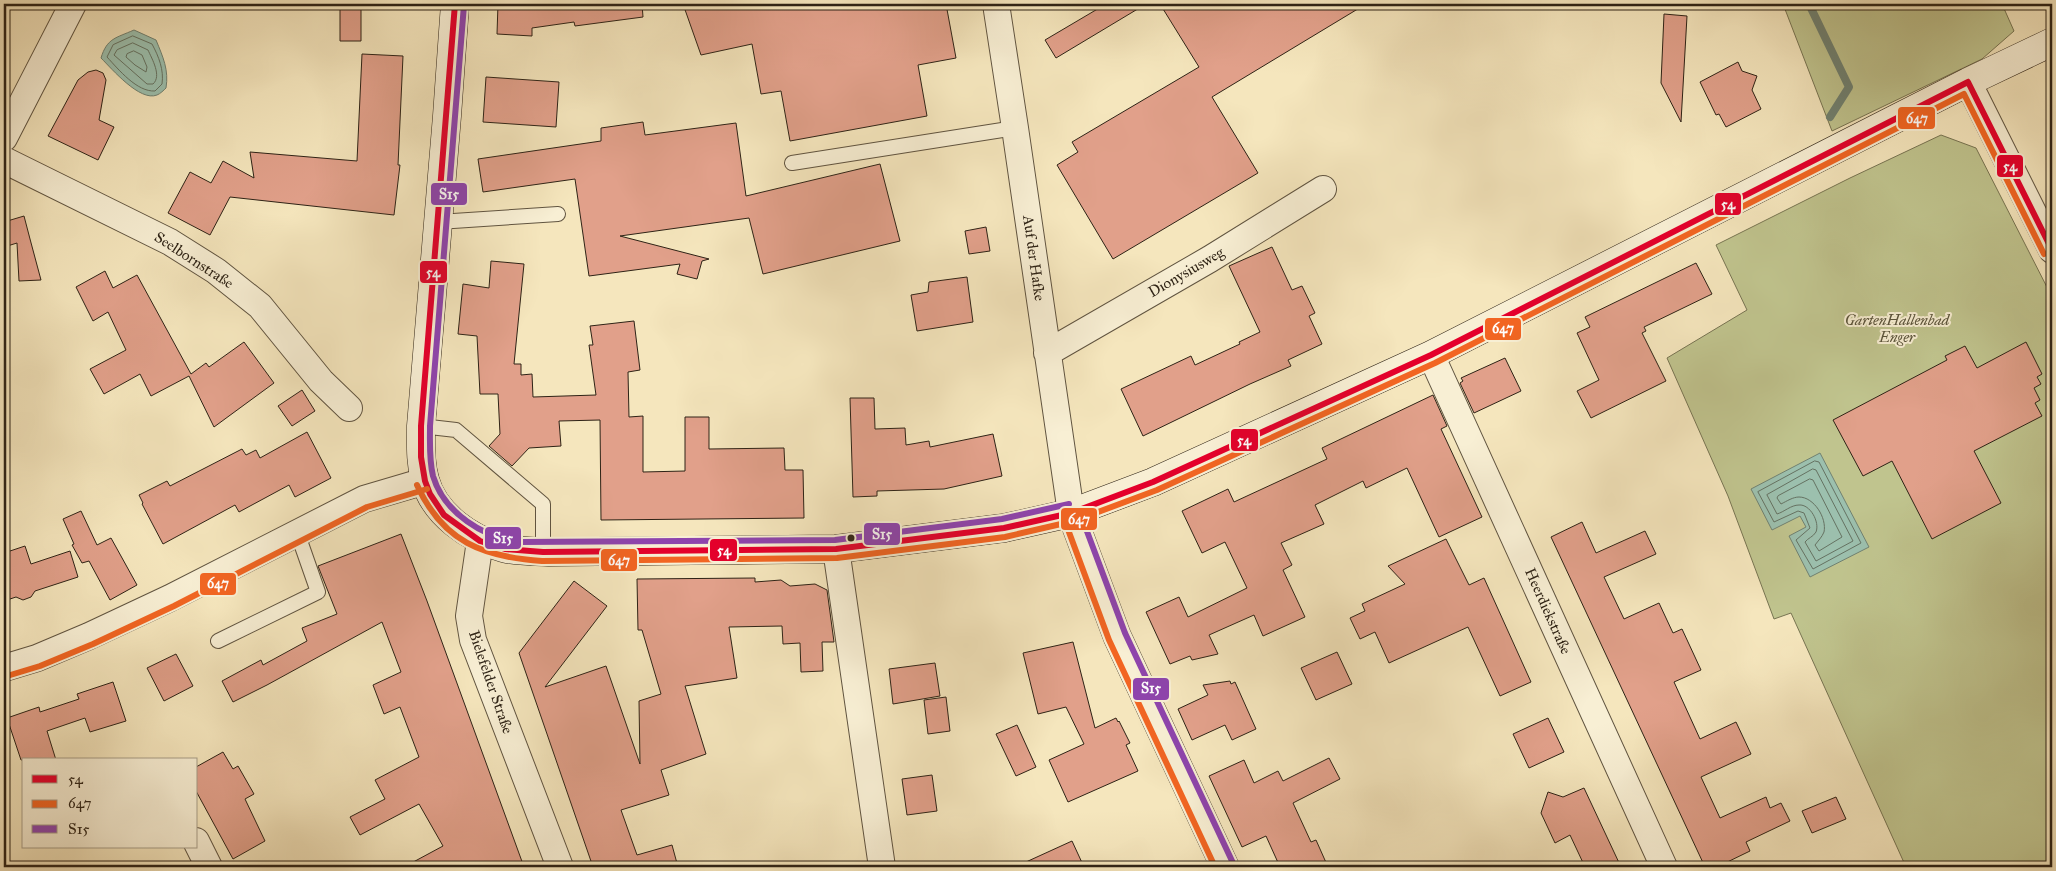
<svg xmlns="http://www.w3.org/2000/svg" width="2056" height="871" viewBox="0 0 2056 871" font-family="'IM FELL Great Primer',serif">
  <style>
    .green { fill: #c0c48e; stroke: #777452 }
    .water { fill: #9cc0ae; stroke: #708171 }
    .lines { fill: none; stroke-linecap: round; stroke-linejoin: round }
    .shore { stroke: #657262; stroke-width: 1 }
    .stream { stroke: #708171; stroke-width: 8 }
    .building { fill: #e1a08a; stroke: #2e2316 }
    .service-casing { stroke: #605440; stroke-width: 16 }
    .minor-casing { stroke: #605440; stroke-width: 28 }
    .tertiary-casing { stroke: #605440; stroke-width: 29 }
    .secondary-casing { stroke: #2e2316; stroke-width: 29 }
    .service { stroke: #f8efd4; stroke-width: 14 }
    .minor { stroke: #f8efd4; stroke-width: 26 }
    .tertiary { stroke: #f8efd4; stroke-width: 28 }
    .secondary { stroke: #f8efd4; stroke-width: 28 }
    .bus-1-casing { stroke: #f8efd4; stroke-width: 10 }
    .bus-2-casing { stroke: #f8efd4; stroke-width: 10 }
    .bus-3-casing { stroke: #f8efd4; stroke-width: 10 }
    .bus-1 { stroke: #e4002b; stroke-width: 6 }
    .bus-2 { stroke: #f26522; stroke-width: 6 }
    .bus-3 { stroke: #8e44ad; stroke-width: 6 }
    .bus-dot { fill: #2e2316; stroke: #f8efd4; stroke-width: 2 }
    .labels { text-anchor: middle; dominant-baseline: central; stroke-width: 4; stroke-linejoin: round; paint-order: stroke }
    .street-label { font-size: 15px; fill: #2e2316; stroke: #f8efd4 }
    .park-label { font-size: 15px; font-style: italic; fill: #5a533a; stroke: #f8efd4 }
    .line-badge { stroke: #f8efd4; stroke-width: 2 }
    .badge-label { font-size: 14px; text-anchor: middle; font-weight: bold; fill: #fff }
  </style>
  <rect width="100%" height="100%" fill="#f5e6bd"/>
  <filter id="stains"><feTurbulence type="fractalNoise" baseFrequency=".004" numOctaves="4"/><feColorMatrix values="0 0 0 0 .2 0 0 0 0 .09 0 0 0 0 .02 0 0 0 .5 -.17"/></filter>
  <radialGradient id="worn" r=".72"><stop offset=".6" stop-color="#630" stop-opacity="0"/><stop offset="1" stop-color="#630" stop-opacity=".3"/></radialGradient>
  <!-- green -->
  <path class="green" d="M1783 4H2002L2014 31 1982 59 1832 131Z
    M1941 135 1976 148 2052 297V867H1906L1791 613 1774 619 1728 496 1667 358 1747 310 1716 245 1850 178Z"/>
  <!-- water -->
  <path class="water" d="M134 30 156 40C163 57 169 70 166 88 164 90 160 94 157 95 140 102 112 69 101 58 107 38 116 38 134 30Z
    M1820 453 1869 547 1810 577 1789 536 1806 527 1800 516 1772 530 1751 489Z"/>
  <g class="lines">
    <!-- shore -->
    <path class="shore" d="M133 36 152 44C159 57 164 70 162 84L155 91C137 92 119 70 107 57L113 45Z
      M133 43 148 50C152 59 162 76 153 84H147L114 55 117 50Z
      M134 51 142 55 147 67 146 72 135 65 126 57 127 54Z
      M1815 461 1819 462 1861 543 1813 569 1796 540 1810 528 1804 513 1798 511 1774 522 1758 492Z
      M1813 469 1816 470 1853 541 1816 561 1805 542C1808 538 1813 537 1816 532 1820 522 1810 504 1799 505 1791 505 1784 512 1777 514L1767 495Z
      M1810 479 1813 480 1842 537 1819 551 1815 545C1818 541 1822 537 1824 532 1827 518 1814 497 1799 497 1793 497 1787 501 1781 504L1777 498 1778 496Z"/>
    <!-- stream -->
    <path class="stream" d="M1809 4 1849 87 1830 117"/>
  </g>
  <!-- building -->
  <path class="building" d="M498 4H642L643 17 575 26 574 22 532 28V36L497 34Z
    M683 4H946L956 58 918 65 927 116 790 141 781 91 761 94 752 44 701 55Z
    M1106 4H1146L1056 58 1045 40Z
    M1160 4H1366L1212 97 1258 173 1113 259 1057 165 1078 152 1072 142 1199 67Z
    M340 5H361V41H340Z
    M1664 14 1687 16 1681 122 1661 83Z
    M362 54 403 56 398 165H400L394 215 230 197 210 235 168 213 190 172 211 183 223 161 254 178 250 152 357 161Z
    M1738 62 1742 71 1757 76 1752 90 1761 109 1726 127 1719 114 1716 115 1700 82Z
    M96 70 103 73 106 80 99 120 114 127 98 160 48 136 78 80 88 72Z
    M486 77 559 82 556 127 483 122Z
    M643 122 645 135 736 123 746 196 880 164 900 241 763 274 749 218 620 236 709 259 702 261 697 279 677 274 680 264 589 276 575 179 483 192 478 159 601 141V128Z
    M24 216 30 239 41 280 19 281 17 243 4 247V222Z
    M986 227 990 251 969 254 965 231Z
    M1272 247 1292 290 1302 286 1315 313 1309 316 1322 344 1288 360 1291 366 1250 384 1143 436 1121 389 1191 356 1195 365 1240 344 1239 342 1260 332 1229 266Z
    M491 261 524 264 514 364H521V375L532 374 533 397 596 395 589 345H593L590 326 634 321 640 370 628 372 629 417 643 416V472L685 471V417H709V449L784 448 785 470H803L804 518 601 520 600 420 559 421 561 446 529 448 512 466 489 446 500 434 498 394H480L477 336 458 334 463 284 489 288Z
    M1696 263 1712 294 1644 327 1646 331 1642 333 1666 381 1591 418 1577 391 1599 380 1577 333 1590 327 1585 317Z
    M105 271 113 288 137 275 191 374 206 363 209 367 244 342 274 383 214 427 189 376 151 396 140 374 104 394 90 369 126 350 108 312 93 321 76 287Z
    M967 277 973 322 917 331 911 295 928 292 929 282Z
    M2026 342 2042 374 2037 377 2041 384 2034 388 2040 400 2035 403 2042 416 1974 451 2001 503 1932 539 1892 461 1863 476 1833 420 1947 360 1945 356 1965 346 1977 368Z
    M1505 358 1521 391 1474 413 1460 383 1463 381 1461 378Z
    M302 390 315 411 292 426 278 406Z
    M1433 395 1447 426 1441 429 1482 517 1439 537 1407 468 1366 488 1363 481 1315 505 1324 524 1281 543 1292 565 1283 570 1305 617 1263 636 1254 615 1209 635 1218 654 1192 660 1190 656 1170 664 1146 612 1179 597 1188 617 1247 588 1225 542 1202 553 1182 511 1228 489 1234 502 1327 459 1322 448Z
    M850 398H874L875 429 905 428 906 445 929 441 930 447 993 434 1002 476 944 489 877 491V496L853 497Z
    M307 432 331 478 295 497 289 485 239 512 235 505 163 544 142 504 143 503 139 495 167 481 170 486 242 449 246 455 256 450 260 458Z
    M81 511 97 545 111 538 137 585 110 600 89 561 82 563 72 545 74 544 63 519Z
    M1582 522 1596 553 1645 531 1656 554 1604 577 1624 619 1659 603 1673 633 1682 629 1701 670 1674 682 1700 739 1736 722 1751 754 1701 777 1720 818 1766 797 1770 808 1781 803 1790 821 1746 842 1750 851 1717 867H1705L1551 537Z
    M401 534 427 601 524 867H404L443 846 419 804 360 835 350 817 385 799 375 780 419 757 400 707 384 714 373 685 401 672 382 622 267 685 233 702 222 681 261 660 263 665 307 641 302 628 337 614 318 566Z
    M1446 539 1469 585 1484 578 1531 682 1500 696 1468 627 1389 663 1375 632 1360 639 1350 618 1365 611 1362 604 1405 584 1388 566Z
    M25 546 31 564 70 551 78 577 35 591 31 597 23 600 16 597 4 601V553Z
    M755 578V582L781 580 790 586 815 584 827 590 834 642H822L823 671 801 672 800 643 783 644 782 626 729 627 737 678 685 686 706 754 661 770 669 795 621 810 637 855 672 845 678 867H593L519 653 574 581 607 606 545 687 606 666 640 764 639 701 661 694 642 630H638L637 579Z
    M1073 642 1095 728 1116 718 1118 722 1119 721 1130 743 1126 745 1138 771 1068 802 1049 760 1084 744 1066 707 1038 714 1023 653Z
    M1337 652 1352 684 1316 700 1301 668Z
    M176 654 193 686 164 701 147 668Z
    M935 663 940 696 893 704 889 669Z
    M1230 681 1231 684 1235 682 1256 729 1232 740 1225 725 1192 740 1178 709 1208 695 1203 685Z
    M113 682 126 721 90 732 85 718 47 731 56 760H21L7 718 39 707 40 712 79 699 77 694Z
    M946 697 950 731 928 734 924 700Z
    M1548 718 1564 752 1529 768 1513 734Z
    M1017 725 1036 767 1016 776 996 734Z
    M223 752 233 769 238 766 254 794 245 799 265 841 233 859 196 791V767Z
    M1329 758 1340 779 1293 803 1311 842 1316 840 1328 867H1280L1266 836 1242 847 1209 776 1244 760 1254 783 1278 771 1283 781Z
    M932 775 937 811 907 815 902 779Z
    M1584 788 1621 867H1585L1570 835 1555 843 1541 813 1548 792 1563 797Z
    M1836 797 1846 819 1812 833 1802 811Z
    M1072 841 1084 867H1015Z"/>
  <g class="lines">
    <defs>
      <path id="service" d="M792 163 1015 128
        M438 222 558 214
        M421 426 456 430 543 504V552
        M218 641 318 592 297 532"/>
      <path id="minor" d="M996 4 1015 128 1071 513
        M1968 82 2052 250
        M4 138 73 4
        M4 160 170 242 216 271 260 306 321 381 349 408
        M1047 353 1210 259 1323 189
        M1431 355 1664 867
        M480 541 469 616 473 640 560 867
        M836 549 882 867
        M4 668 37 658 89 636 170 598 364 499 425 481
        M196 841 209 867"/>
      <path id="tertiary" d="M1071 513 1117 636 1225 867"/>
      <path id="secondary" d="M455 4 447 116 421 426C421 445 420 462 425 480 434 514 470 539 503 548 517 552 534 551 549 552L836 549 1004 528 1071 513 1153 482 1431 355 1968 82 2052 42"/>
    </defs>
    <!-- service casing -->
    <use href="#service" class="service-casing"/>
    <!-- minor casing -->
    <use href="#minor" class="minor-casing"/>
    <!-- tertiary casing -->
    <use href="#tertiary" class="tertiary-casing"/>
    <!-- secondary casing -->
    <use href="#secondary" class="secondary-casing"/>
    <!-- service -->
    <use href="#service" class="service"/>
    <!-- minor -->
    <use href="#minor" class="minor"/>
    <!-- tertiary -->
    <use href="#tertiary" class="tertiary"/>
    <!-- secondary -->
    <use href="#secondary" class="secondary"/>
    <defs>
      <path id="bus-1" d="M455 4 421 426V457L425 481 430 494 444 515 480 541 505 549 543 552 836 549 1004 528 1071 513 1153 482 1431 355 1968 82
        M1968 82 2052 250"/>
      <path id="bus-2" d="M417 485C443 542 483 557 542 561L837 558 1005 537 1074 521 1157 490 1435 363 1964 94 2044 254
        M1063 516 1109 640 1215 867
        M7 676 40 666 93 644 174 606 367 507 427 489"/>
      <path id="bus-3" d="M464 5 430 426C430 443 429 460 433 476 444 513 484 538 520 542L835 540 1002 519 1069 504
        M1079 510 1125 633 1233 863"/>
    </defs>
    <!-- bus-1 casing -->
    <use href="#bus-1" class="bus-1-casing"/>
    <!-- bus-2 casing -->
    <use href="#bus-2" class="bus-2-casing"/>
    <!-- bus-3 casing -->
    <use href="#bus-3" class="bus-3-casing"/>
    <!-- bus-1 -->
    <use href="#bus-1" class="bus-1"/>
    <!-- bus-2 -->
    <use href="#bus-2" class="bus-2"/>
    <!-- bus-3 -->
    <use href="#bus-3" class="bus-3"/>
  </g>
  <!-- markers -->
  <circle class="bus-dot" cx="851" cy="538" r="4.5"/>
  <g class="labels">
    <!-- street labels -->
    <g class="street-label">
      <text transform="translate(1034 258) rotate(82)">Auf der Hafke</text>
      <text transform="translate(194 260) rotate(33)">Seelbornstraße</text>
      <text transform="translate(1186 272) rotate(-30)">Dionysiusweg</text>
      <text transform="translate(1548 611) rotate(66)">Heerdiekstraße</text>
      <text transform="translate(491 682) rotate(71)">Bielefelder Straße</text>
    </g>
    <!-- park labels -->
    <g class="park-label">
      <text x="1897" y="320">GartenHallenbad<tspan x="1897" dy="17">Enger</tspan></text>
    </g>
  </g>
  <g class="line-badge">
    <rect x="1897" y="106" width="39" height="24" rx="5" fill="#f26522"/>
    <rect x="1996" y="154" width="28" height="24" rx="5" fill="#e4002b"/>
    <rect x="430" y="182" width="38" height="24" rx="5" fill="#8e44ad"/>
    <rect x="1714" y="192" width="28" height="24" rx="5" fill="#e4002b"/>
    <rect x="419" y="260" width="29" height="24" rx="5" fill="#e4002b"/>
    <rect x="1484" y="317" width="38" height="24" rx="5" fill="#f26522"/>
    <rect x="1230" y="428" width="29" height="24" rx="5" fill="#e4002b"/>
    <rect x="1060" y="507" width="38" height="24" rx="5" fill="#f26522"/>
    <rect x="863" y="522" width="38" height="24" rx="5" fill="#8e44ad"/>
    <rect x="484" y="526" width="38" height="24" rx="5" fill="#8e44ad"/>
    <rect x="709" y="538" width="29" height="24" rx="5" fill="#e4002b"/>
    <rect x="600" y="548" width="38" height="24" rx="5" fill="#f26522"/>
    <rect x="199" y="572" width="38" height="24" rx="5" fill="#f26522"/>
    <rect x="1132" y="677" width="38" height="24" rx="5" fill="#8e44ad"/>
  </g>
  <g class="badge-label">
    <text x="1917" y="123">647</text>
    <text x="2010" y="171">54</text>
    <text x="449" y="199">S15</text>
    <text x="1728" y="209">54</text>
    <text x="433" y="277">54</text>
    <text x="1503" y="333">647</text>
    <text x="1244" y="445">54</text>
    <text x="1079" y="524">647</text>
    <text x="882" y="539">S15</text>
    <text x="503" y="543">S15</text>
    <text x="724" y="555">54</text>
    <text x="619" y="565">647</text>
    <text x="218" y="588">647</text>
    <text x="1151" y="693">S15</text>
  </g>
  <!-- margin -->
  <rect width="2056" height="871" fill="none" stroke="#f5e6bd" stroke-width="20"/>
  <rect x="5" y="5" width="2046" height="861" fill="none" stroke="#2e2316" stroke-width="2.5"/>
  <rect x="10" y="10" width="2036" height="851" fill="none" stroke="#2e2316"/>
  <!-- legend -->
  <rect x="22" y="758" width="175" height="90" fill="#f8efd4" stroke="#a79d88"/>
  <rect x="32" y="775" width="25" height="8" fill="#e4002b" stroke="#a79d88"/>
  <text x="68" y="784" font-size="15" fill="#2e2316">54</text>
  <rect x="32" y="800" width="25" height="8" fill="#f26522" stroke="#a79d88"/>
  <text x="68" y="808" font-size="15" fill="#2e2316">647</text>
  <rect x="32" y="825" width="25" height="8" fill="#8e44ad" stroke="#a79d88"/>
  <text x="68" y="834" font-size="15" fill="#2e2316">S15</text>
  <rect width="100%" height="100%" filter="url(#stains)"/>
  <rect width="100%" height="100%" fill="url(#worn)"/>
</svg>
